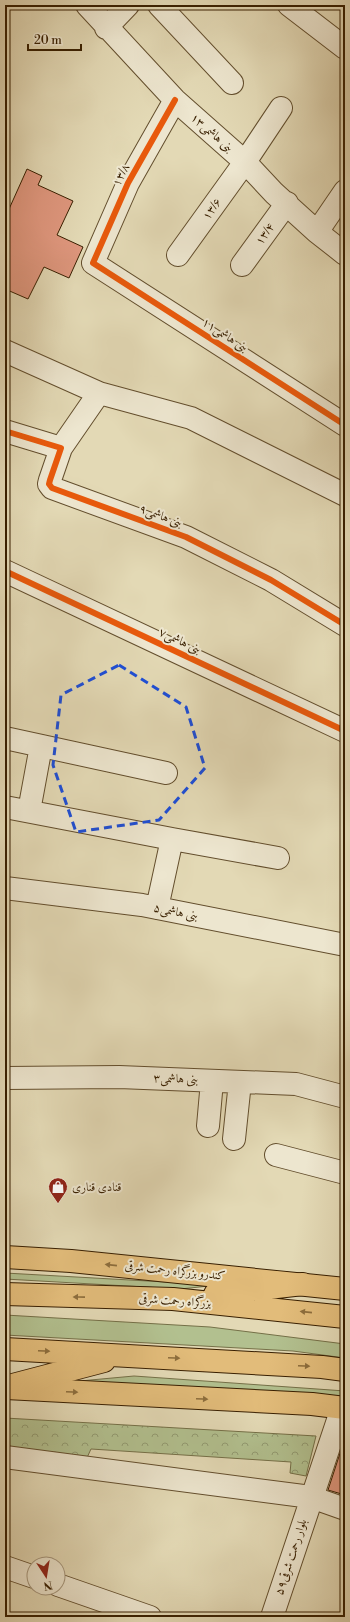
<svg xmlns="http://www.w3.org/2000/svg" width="350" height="1622" viewBox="0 0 350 1622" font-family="'Libre Bodoni',Amiri,serif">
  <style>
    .grass { fill: #b2c08f; stroke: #757048 }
    .park { fill: url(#park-crowns); stroke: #757048 }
    .building { fill: #df977e; stroke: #381f00 }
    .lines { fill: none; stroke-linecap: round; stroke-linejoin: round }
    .minor-casing { stroke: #634e2d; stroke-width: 24 }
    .major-casing { stroke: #381f00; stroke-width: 24 }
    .highway-casing { stroke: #381f00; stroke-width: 24 }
    .minor { stroke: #ede6cf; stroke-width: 22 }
    .major { stroke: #e2bc7a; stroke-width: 22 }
    .highway { stroke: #e2bc7a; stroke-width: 22 }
    .cycleway-casing { stroke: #ede6cf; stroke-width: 8 }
    .cycleway { stroke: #e8590c; stroke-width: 6 }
    .oneway { fill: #8d6e3d }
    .marked { fill: none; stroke: #1d4ed8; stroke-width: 3; stroke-dasharray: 8 5; stroke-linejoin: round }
    .labels { text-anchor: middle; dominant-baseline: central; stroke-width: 4; stroke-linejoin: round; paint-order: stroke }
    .street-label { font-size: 12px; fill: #381f00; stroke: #ede6cf }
    .poi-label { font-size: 12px; fill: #381f00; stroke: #ede6cf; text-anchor: start }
  </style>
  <defs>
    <pattern id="park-crowns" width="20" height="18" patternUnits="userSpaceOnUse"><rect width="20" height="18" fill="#b2c08f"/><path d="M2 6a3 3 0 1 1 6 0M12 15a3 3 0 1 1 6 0" fill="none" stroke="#929b72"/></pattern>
  </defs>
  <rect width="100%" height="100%" fill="#e3d9b5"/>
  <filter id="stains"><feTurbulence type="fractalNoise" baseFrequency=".005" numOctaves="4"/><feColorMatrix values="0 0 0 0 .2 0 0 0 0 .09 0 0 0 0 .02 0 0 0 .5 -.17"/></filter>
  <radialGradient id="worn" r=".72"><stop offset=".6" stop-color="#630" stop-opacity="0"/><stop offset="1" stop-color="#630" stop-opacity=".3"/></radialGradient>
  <!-- grass -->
  <path class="grass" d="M5 1273 219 1285 180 1289 5 1279Z
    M5 1315 210 1327 345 1344V1358L293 1351 5 1335Z
    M134 1376 345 1391V1406L58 1383Z"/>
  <!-- park -->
  <path class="park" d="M5 1418 316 1436 306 1476 290 1473 291 1462 91 1449 85 1462 5 1448Z"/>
  <!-- building -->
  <path class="building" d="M27 169 42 176 38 185 73 201 57 235 83 247 69 278 44 267 28 299 5 289V218Z
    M345 1438V1495L328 1490Z"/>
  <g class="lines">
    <defs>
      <path id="minor" d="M87 5 175 100 245 162 274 193 317 232 345 254
        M159 5 232 83
        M289 5 345 48
        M106 28 128 5
        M175 100 128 183 93 263 345 425
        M317 232 345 191
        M178 255 245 162 281 108
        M242 265 287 203
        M5 351 99 393 191 418 345 495
        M5 431 61 448 50 480 49 484 52 488 186 537 271 580 345 625
        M61 448 99 393
        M5 571 345 731
        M5 738 166 773
        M5 807 172 839 157 908
        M29 811 41 746
        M172 839 278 858
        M5 888 142 905 345 945
        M5 1078 119 1077 296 1084 345 1097
        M208 1126 212 1081
        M234 1139 240 1082
        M276 1155 345 1173
        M5 1457 311 1497 345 1509
        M5 1567 34 1577
        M58 1585 150 1617
        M272 1617 342 1408"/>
      <path id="major" d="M5 1257 71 1261 345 1289
        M6 1388 312 1404 345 1408"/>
      <path id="highway" d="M5 1294 173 1299 345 1317
        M215 1294 303 1284
        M5 1349 322 1367 345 1370
        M5 1387 104 1361"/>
    </defs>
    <!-- minor casing -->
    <use href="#minor" class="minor-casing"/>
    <!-- major casing -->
    <use href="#major" class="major-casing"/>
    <!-- highway casing -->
    <use href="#highway" class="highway-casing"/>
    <!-- minor -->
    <use href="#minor" class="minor"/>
    <!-- major -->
    <use href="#major" class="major"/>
    <!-- highway -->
    <use href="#highway" class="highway"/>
    <defs>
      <path id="cycleway" d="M175 100 128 183 93 263 345 425
        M5 431 61 448 50 480 49 484 52 488 186 537 271 580 345 625
        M5 571 345 731"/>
    </defs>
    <!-- cycleway casing -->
    <use href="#cycleway" class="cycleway-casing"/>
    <!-- cycleway -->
    <use href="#cycleway" class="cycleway"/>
  </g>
  <!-- one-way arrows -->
  <defs><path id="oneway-solid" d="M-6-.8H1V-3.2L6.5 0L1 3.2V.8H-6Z"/></defs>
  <g class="oneway">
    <use href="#oneway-solid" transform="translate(111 1265) rotate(-174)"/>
    <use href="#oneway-solid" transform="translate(79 1297) rotate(-179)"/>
    <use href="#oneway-solid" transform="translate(306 1312) rotate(-174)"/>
    <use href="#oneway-solid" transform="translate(44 1351) rotate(3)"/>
    <use href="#oneway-solid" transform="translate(174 1358) rotate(3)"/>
    <use href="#oneway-solid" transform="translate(304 1366) rotate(3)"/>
    <use href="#oneway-solid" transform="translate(72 1392) rotate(3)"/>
    <use href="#oneway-solid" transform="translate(202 1399) rotate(3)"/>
  </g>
  <!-- marked area -->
  <path class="marked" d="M119 665 186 707 205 768 159 820 76 832 53 765 61 695Z"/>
  <!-- icons -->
  <defs>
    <symbol id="shop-pin" viewBox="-11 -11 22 30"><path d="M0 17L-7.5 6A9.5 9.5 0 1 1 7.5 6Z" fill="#8f2418" stroke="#ede6cf"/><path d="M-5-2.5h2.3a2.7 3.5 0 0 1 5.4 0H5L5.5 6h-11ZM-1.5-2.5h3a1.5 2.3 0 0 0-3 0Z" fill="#fff"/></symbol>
  </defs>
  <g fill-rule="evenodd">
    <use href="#shop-pin" x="47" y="1176" width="22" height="30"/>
  </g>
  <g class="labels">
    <!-- street labels -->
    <g class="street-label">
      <text transform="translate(212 133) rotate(41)">بنی هاشمی۱۳</text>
      <text transform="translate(121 175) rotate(-63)">۱۳/۸</text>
      <text transform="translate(212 209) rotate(-54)">۱۳/۶</text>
      <text transform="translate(265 234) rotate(-54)">۱۳/۴</text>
      <text transform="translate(225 335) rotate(33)">بنی هاشمی۱۱</text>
      <text transform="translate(161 516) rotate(20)">بنی هاشمی۹</text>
      <text transform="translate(180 641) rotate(25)">بنی هاشمی۷</text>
      <text transform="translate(176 912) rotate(11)">بنی هاشمی۵</text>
      <text transform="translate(176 1079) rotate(2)">بنی هاشمی۳</text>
      <text transform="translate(175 1271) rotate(6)">کندرو بزرگراه رحمت شرقی</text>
      <text transform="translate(175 1301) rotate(4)">بزرگراه رحمت شرقی</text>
      <text transform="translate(291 1557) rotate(-72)">۵۹بلوار رحمت شرقی</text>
    </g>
    <!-- poi labels -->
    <g class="poi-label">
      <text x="72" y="1187">قنادی قناری</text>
    </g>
  </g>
  <!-- margin -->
  <rect width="350" height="1622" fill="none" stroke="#e3d9b5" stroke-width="20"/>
  <rect x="6" y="6" width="338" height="1610" fill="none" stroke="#381f00" stroke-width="2"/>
  <rect x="10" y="10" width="330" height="1602" fill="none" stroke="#381f00"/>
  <!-- north arrow -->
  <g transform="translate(46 1576) rotate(168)"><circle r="19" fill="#ede6cf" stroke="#a5967c"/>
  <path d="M0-3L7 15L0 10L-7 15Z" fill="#8f2418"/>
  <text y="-6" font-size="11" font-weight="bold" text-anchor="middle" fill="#381f00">N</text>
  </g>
  <!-- scale -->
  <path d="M28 44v6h53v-6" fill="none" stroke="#381f00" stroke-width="2"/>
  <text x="34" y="44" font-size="12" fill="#381f00" stroke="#ede6cf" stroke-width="3" paint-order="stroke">20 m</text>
  <rect width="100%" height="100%" filter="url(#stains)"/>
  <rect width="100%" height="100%" fill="url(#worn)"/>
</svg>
